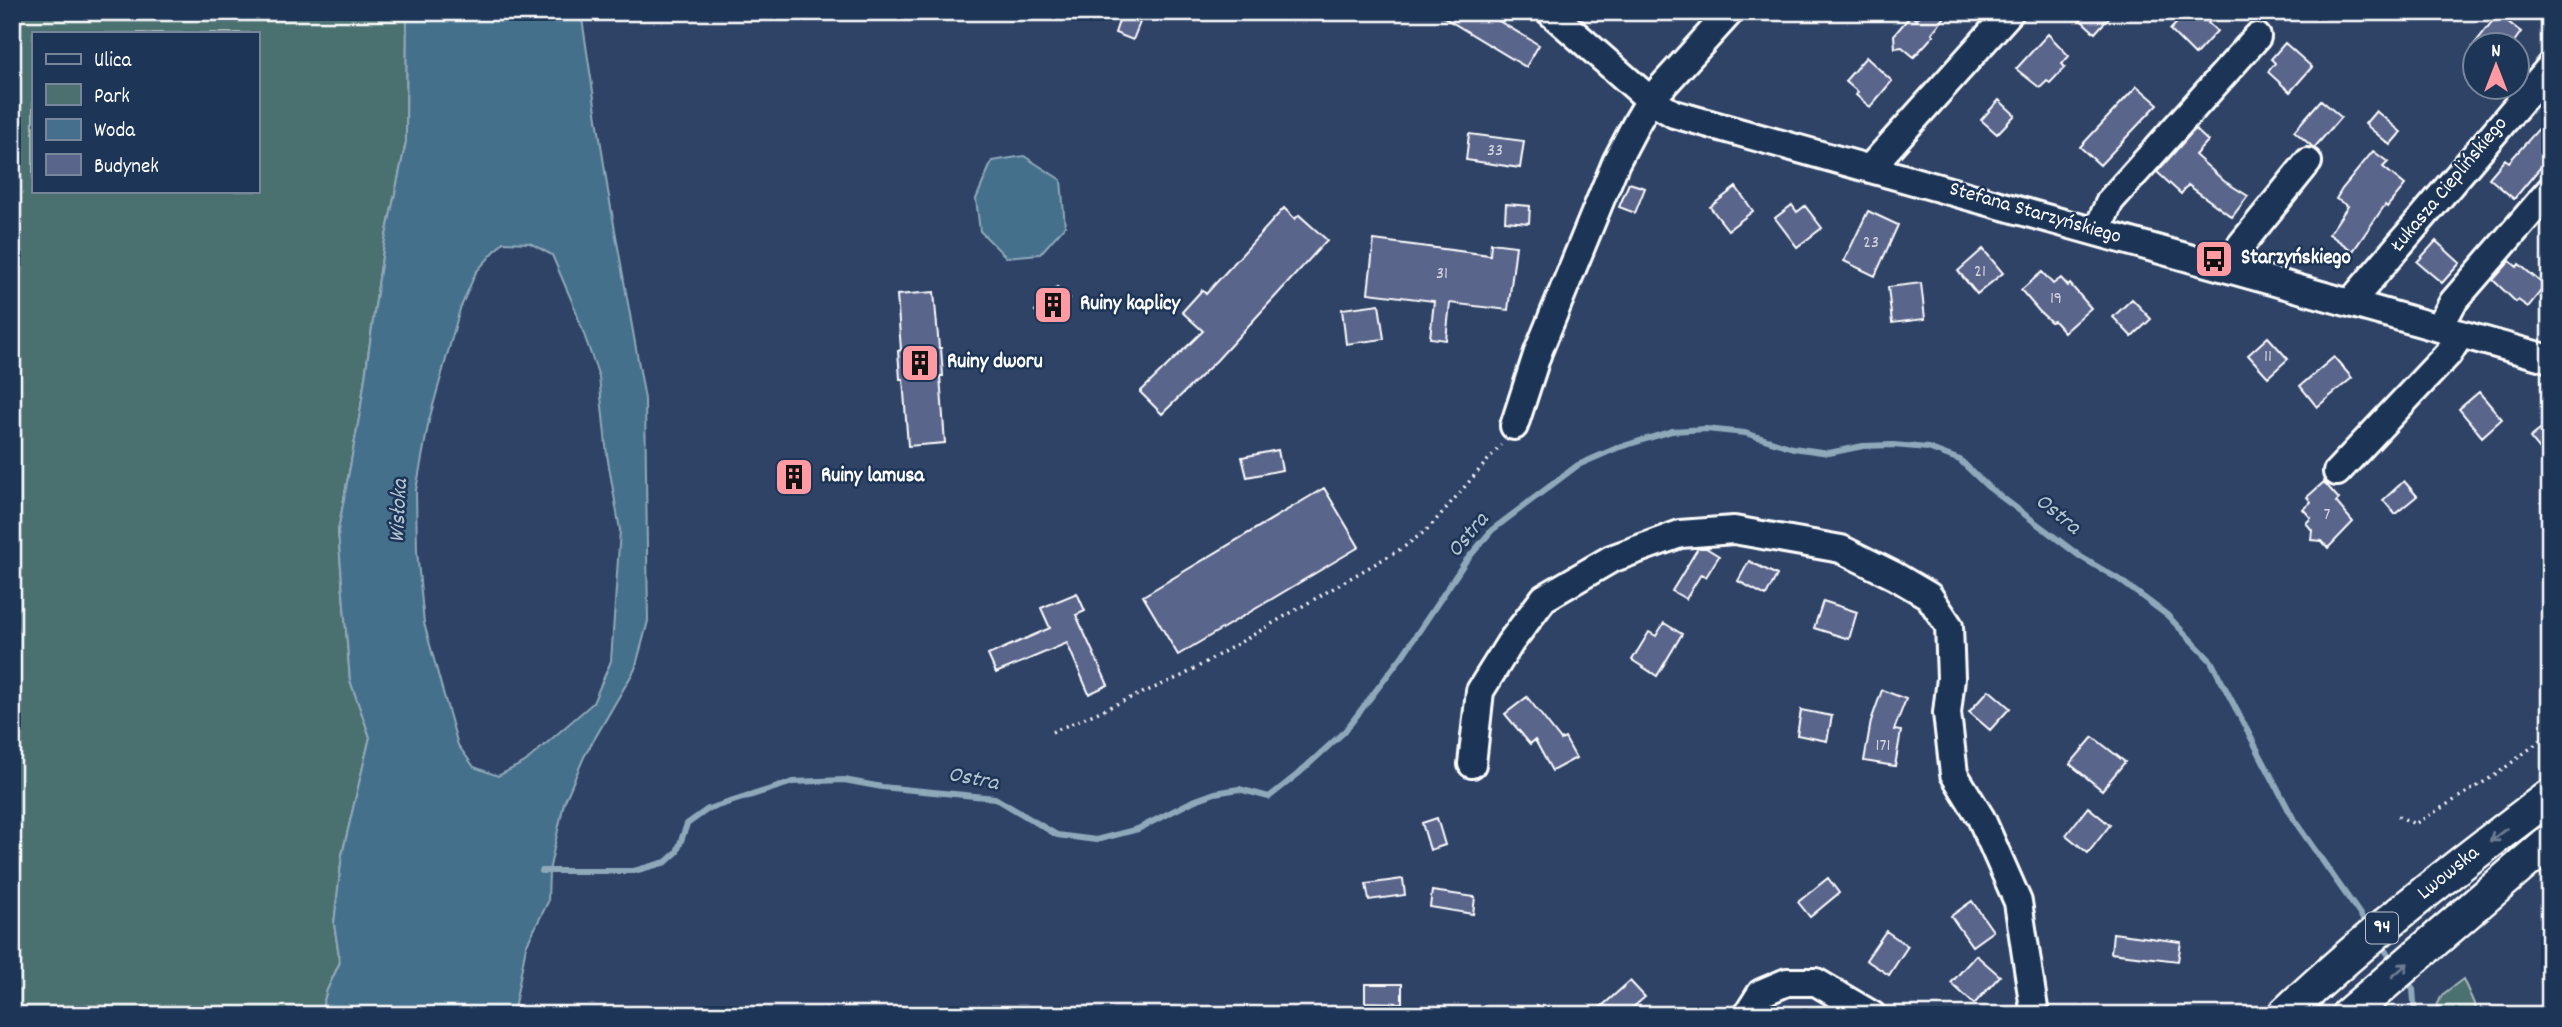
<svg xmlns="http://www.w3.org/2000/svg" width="2562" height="1027" viewBox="0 0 2562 1027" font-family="Dekko,sans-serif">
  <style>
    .green { fill: #4c6f70; stroke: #a6b7b8; stroke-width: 2; fill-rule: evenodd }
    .water { fill: #456f8c; stroke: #8fa9ba; stroke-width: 2; fill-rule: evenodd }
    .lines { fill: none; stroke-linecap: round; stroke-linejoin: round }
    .stream { stroke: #8fa9ba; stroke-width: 6 }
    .building { fill: #5a658c; stroke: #fff; stroke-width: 2 }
    .minor-casing { stroke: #fff; stroke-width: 32 }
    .major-casing { stroke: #fff; stroke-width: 38 }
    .path { stroke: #fff; stroke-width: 3.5; stroke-dasharray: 2 5; stroke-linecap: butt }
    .minor { stroke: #1d3557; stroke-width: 26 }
    .major { stroke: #1d3557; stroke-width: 33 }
    .oneway { stroke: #6c7c92 }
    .labels { text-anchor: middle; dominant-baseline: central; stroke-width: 5; stroke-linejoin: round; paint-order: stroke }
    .number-label { font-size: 18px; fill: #d6d8e2 }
    .shield { fill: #1d3557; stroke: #bbc2cd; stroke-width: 2 }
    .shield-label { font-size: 19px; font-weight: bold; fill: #fff }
    .street-label { font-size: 21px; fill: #fff; stroke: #1d3557 }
    .poi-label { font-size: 21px; font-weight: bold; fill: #fff; stroke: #1d3557; text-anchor: start }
    .water-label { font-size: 23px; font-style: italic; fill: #b5c5d1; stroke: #1d3557 }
  </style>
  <rect width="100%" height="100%" fill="#2f4367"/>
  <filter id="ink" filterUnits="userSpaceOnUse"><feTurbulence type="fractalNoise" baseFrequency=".0143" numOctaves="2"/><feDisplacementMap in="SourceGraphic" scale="14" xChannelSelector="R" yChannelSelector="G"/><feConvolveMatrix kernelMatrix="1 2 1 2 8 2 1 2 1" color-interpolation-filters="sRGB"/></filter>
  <g filter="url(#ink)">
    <!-- green -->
    <path class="green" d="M12 12H407L406 142 383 250 360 413 338 531 350 680 370 737 342 855 334 924 340 962 327 990 320 1015H12ZM33 33H257V191H33Z
      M2463 979 2479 1015H2433L2442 995Z"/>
    <!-- water -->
    <path class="water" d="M407 12H581L608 191 645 399 648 621 635 669 584 757 564 803 549 871 548 902 526 946 513 1015H320L327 990 340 962 334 924 342 855 370 737 350 680 338 531 360 413 383 250 406 142ZM503 242 530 243 552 255 574 306 599 377 607 455 620 530 611 661 593 703 525 762 498 776 474 767 458 745 441 685 424 623 417 551 416 490 429 420 460 309 476 272Z
      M1024 156 1061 180 1065 226 1040 254 1006 257 980 231 976 199 992 161Z"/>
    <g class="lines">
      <!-- stream -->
      <path class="stream" d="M542 871H634L666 862 677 852 687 824 708 809 793 782 844 780 882 787 995 798 1057 835 1096 840 1138 829 1193 801 1215 793 1239 789 1269 797 1298 774 1345 731 1403 655 1465 562 1492 530 1578 465 1617 448 1672 431 1706 429 1745 433 1793 448 1829 453 1863 446 1893 445 1928 448 1960 460 1987 486 2081 557 2120 580 2167 615 2211 661 2294 820 2368 926
        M2380 944 2395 963
        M2405 977 2413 989 2415 1015"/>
    </g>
    <!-- building -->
    <path class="building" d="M1435 12H1499L1494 18 1539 45 1526 67Z
      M1923 12H1949L1932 33 1934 35 1914 57 1902 47 1895 48 1894 35 1911 15 1916 20Z
      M2072 12H2114L2095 33Z
      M2187 12H2218L2208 23 2217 31 2195 55 2170 30Z
      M2498 14 2521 32 2511 46H2473Z
      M1121 15 1140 22 1133 40 1115 33Z
      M2048 34 2069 56 2062 64 2065 67 2050 83 2047 81 2040 88 2016 69Z
      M2285 43 2312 67 2290 92 2268 72 2275 63 2271 59Z
      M1866 57 1892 81 1870 107 1856 95 1858 92 1845 81Z
      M2137 86 2158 104 2100 165 2080 147Z
      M1999 100 2015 115 1997 134 1981 120Z
      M2321 100 2341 117 2314 148 2294 131Z
      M2376 111 2401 132 2390 145 2365 124Z
      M2550 116V156L2514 199 2489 178 2505 159 2509 162Z
      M2195 129 2208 141 2195 155 2224 181 2248 196 2232 217 2188 185 2181 194 2157 172Z
      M1469 134 1524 141 1520 168 1466 160Z
      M2373 151 2388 162 2383 167 2405 185 2387 207 2385 205 2353 251 2329 234 2348 206 2336 199 2342 189Z
      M1629 183 1645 188 1635 213 1619 207Z
      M1736 187 1753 211 1728 230 1710 207Z
      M1506 204 1530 206 1529 223 1505 221Z
      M1792 205 1797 212 1805 206 1822 228 1797 247 1775 218Z
      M1284 208 1295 219 1299 215 1327 240 1217 360 1162 414 1140 392 1203 331 1182 312 1202 290 1206 294Z
      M1868 211 1898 225 1875 276 1844 261Z
      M1374 240 1490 255 1491 243 1516 246 1508 310 1450 303 1446 340 1430 338 1434 301 1368 293Z
      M2436 241 2460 263 2442 283 2417 262Z
      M1983 249 2003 273 1977 294 1958 271Z
      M2510 261 2517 267 2519 264 2545 286 2528 307 2518 300 2516 302 2493 280Z
      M2042 272 2053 284 2061 278 2068 286 2070 284 2091 308 2064 332 2054 321 2051 322 2039 311 2021 290Z
      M1921 283 1925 319 1892 323 1888 287Z
      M1057 287 1070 298 1048 323 1035 311Z
      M934 292 939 348H941L943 376H940L945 443 908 446 903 379H900L898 351 901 350 897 295Z
      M2132 299 2151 319 2132 337 2113 317Z
      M1379 304 1384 339 1346 344 1342 309Z
      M2268 337 2288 359 2268 377 2248 355Z
      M2334 357 2352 378 2317 407 2300 386Z
      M2479 392 2502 419 2482 437 2459 409Z
      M2550 422V462L2530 438Z
      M1278 450 1282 470 1247 477 1242 457Z
      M807 466 808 486 782 488 780 468Z
      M2404 481 2417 496 2395 514 2383 500Z
      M2324 482 2339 499 2336 502 2353 522 2328 548 2322 541 2311 540 2312 530 2306 523 2311 518 2303 509 2311 502 2307 497Z
      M1324 488 1359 547 1178 655 1143 596Z
      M1698 548H1706L1719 556 1706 577 1701 574 1686 599 1672 591Z
      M1749 561 1777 575 1766 596 1738 581Z
      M1077 593 1085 611 1076 615 1108 685 1089 694 1067 643 996 673 988 655 1050 628 1041 608Z
      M1823 601 1857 612 1849 639 1814 628Z
      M1664 623 1682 634 1657 676 1632 660 1649 632 1656 636Z
      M1882 690 1906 699 1894 730 1901 731 1895 766 1864 761 1871 721Z
      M1989 690 2010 708 1990 730 1969 712Z
      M1527 697 1561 740 1565 738 1576 758 1552 771 1535 740 1530 744 1505 714Z
      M1801 710 1832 716 1827 741 1797 735Z
      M2093 737 2125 762 2102 790 2070 764Z
      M2088 807 2110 825 2088 853 2066 835Z
      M1437 818 1445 845 1430 850 1422 823Z
      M1828 878 1839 893 1810 917 1798 902Z
      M1403 879 1405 895 1369 900 1366 884Z
      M1432 891 1475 897 1473 914 1430 907Z
      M1972 901 1993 931 1972 946 1951 916Z
      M1886 931 1908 946 1889 975 1866 960Z
      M2113 933 2181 942 2178 961 2111 953Z
      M1976 955 2000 976 1974 1004 1951 983Z
      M1630 981 1645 997 1624 1015H1592Z
      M1365 984H1402V1003L1365 1002Z"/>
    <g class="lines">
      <defs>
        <path id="minor" d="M1550 12 1650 100 1674 114 2550 359
          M1870 168 2010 12
          M2097 231 2110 201 2257 37
          M2228 268 2241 245 2308 162
          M2350 303 2550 67
          M2439 328 2453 302 2550 190
          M1514 426 1538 352 1616 162 1637 122 1650 100 1730 12
          M2337 472 2448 354 2461 334
          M1472 764 1480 691 1510 643 1544 598 1611 559 1680 534 1734 530 1841 549 1895 576 1929 596 1949 626 1951 678 1947 713 1954 774 1981 818 2018 902 2035 1015
          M1747 1015 1761 993 1787 982H1816L1872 1015"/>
        <path id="major" d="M2284 1015C2367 936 2458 865 2550 796
          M2348 1015 2550 841"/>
      </defs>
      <!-- minor casing -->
      <use href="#minor" class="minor-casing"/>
      <!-- major casing -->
      <use href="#major" class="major-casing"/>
      <!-- path -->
      <path class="path" d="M1052 732 1184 675 1404 547 1428 529 1501 445
        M2398 816 2415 824 2497 774 2550 733"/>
      <!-- minor -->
      <use href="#minor" class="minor"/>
      <!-- major -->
      <use href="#major" class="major"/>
    </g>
    <!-- one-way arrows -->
    <defs><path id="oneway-shaft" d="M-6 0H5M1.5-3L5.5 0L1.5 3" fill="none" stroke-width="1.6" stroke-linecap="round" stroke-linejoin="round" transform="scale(1.75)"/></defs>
    <g class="oneway">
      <use href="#oneway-shaft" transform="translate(2498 835) rotate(143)"/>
      <use href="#oneway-shaft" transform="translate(2400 970) rotate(-41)"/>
    </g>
  </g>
  <!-- icons -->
  <defs>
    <symbol id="bus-square" viewBox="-11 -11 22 22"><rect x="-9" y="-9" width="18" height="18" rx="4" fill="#ff9aa2" stroke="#1d3557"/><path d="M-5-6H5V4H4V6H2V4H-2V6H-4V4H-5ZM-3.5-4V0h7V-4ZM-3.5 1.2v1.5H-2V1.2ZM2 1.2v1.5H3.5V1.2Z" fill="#111"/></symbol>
    <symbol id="building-square" viewBox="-11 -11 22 22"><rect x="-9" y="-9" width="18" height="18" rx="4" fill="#ff9aa2" stroke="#1d3557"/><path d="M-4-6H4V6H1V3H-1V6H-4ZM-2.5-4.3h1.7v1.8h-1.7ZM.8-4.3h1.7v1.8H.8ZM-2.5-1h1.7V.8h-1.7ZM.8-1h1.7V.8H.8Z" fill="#111"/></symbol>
  </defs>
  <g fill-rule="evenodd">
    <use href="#bus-square" x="2192" y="237" width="44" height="44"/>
    <use href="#building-square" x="1031" y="283" width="44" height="44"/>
    <use href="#building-square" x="898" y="341" width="44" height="44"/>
    <use href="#building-square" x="772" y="455" width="44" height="44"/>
  </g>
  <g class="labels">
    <!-- number labels -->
    <g class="number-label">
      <text x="1495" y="151">33</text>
      <text x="1871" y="243">23</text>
      <text x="1980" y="272">21</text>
      <text x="1442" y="274">31</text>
      <text x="2056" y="299">19</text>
      <text x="2268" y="357">11</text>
      <text x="2327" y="515">7</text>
      <text x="1883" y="746">171</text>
    </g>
    <!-- shield labels -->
    <rect class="shield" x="2366" y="912.5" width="32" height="31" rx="5"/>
    <g class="shield-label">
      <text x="2382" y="928">94</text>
    </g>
    <!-- street labels -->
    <g class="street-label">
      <text transform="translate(2450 185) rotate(-50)">Łukasza Cieplińskiego</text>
      <text transform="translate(2035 214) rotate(16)">Stefana Starzyńskiego</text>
      <text transform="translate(2449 874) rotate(-39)">Lwowska</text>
    </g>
    <!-- poi labels -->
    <g class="poi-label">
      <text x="2241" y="259">Starzyńskiego</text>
      <text x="1080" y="305">Ruiny kaplicy</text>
      <text x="947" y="363">Ruiny dworu</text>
      <text x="821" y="477">Ruiny lamusa</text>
    </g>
    <!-- water labels -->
    <g class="water-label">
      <text transform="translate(400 511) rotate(-87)">Wisłoka</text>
      <text transform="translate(2057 515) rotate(39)">Ostra</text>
      <text transform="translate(1469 536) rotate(-50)">Ostra</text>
      <text transform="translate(973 780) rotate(11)">Ostra</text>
    </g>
  </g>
  <!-- margin -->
  <rect width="2562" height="1027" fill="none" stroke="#1d3557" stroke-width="42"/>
  <rect x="21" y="21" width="2520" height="985" fill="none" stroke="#fff" stroke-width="2.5" filter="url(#ink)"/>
  <!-- legend -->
  <rect x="32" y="32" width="228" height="161" fill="#1d3557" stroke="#77869a" stroke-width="2"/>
  <rect x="46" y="54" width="35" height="10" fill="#1d3557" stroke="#77869a" stroke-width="2"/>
  <text x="94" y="66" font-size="21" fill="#ffffff">Ulica</text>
  <rect x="46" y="84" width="35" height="21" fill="#4c6f70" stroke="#77869a" stroke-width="2"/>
  <text x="94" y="102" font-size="21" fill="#ffffff">Park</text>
  <rect x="46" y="119" width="35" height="21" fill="#456f8c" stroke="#77869a" stroke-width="2"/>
  <text x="94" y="136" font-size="21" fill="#ffffff">Woda</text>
  <rect x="46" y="154" width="35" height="21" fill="#5a658c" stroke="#77869a" stroke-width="2"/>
  <text x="94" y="172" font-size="21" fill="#ffffff">Budynek</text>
  <!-- north arrow -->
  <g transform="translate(2496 66)"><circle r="33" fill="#1d3557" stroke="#77869a" stroke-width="2"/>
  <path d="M0-5L12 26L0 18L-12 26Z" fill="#ff9aa2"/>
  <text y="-10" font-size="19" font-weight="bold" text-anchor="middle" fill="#ffffff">N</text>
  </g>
</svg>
